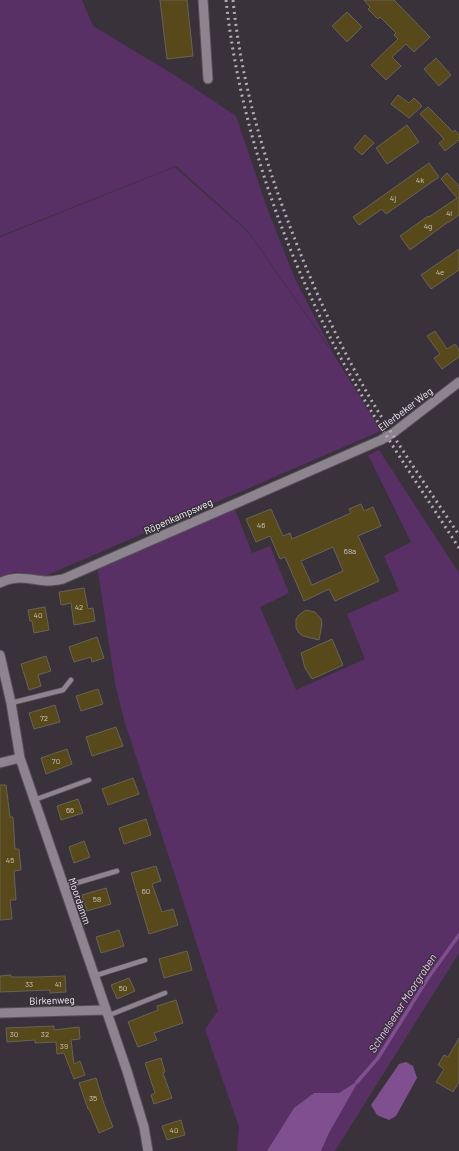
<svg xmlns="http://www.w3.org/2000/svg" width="459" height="1151" viewBox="0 0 459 1151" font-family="Barlow,sans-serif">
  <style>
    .green { fill: #593065 }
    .water { fill: #804f8f }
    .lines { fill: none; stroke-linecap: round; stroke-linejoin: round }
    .stream { stroke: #804f8f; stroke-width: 3.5 }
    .building { fill: #57491a; stroke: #676357; fill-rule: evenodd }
    .lane-casing { stroke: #565058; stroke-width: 6 }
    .street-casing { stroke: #565058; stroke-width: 11 }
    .lane { stroke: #8d848f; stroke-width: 4.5 }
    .street { stroke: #8d848f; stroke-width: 9 }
    .rail { stroke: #b2adb4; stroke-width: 3; stroke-dasharray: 2 4; stroke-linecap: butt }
    .labels { text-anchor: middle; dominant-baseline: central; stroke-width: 3; stroke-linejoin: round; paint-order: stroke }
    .number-label { font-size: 8px; fill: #cac4bd }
    .street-label { font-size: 10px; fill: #f1edf3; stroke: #39323b }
    .water-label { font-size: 11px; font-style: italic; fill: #eac1f6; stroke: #39323b }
  </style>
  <rect width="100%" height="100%" fill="#39323b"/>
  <!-- green -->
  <path class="green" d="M0 0H82L93 26 176 76 236 116 267 208 295 279 334 354 248 231 176 166 0 236Z
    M175 167 248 232 334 355 381 431 45 576C28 577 11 563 0 584V237Z
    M379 450 459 573V953L335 1151H321L329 1133 358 1080 339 1093H314L294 1108 267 1151H237L239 1127 205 1029 218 1011 171 863 125 723 115 683 97 565 235 509 252 553 270 546 289 593 260 607 296 690 365 659 347 614 399 591 384 556 411 542 368 455Z"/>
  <!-- water -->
  <path class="water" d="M406 1062 413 1066 417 1078 396 1116 389 1120 377 1115 371 1105 399 1064Z
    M359 1080 329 1133 321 1151H267L294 1108 314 1093H339Z"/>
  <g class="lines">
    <!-- stream -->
    <path class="stream" d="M357 1082 378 1058 428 978 459 935"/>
  </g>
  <!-- building -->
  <path class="building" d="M160 0H187L193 56 167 59Z
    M364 0H394L430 37 414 52 406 44 392 57 401 66 386 80 371 65 398 39 394 35 396 33 380 17 378 19 368 9 370 7Z
    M347 12 362 27 347 42 332 26Z
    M436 58 451 75 439 86 424 69Z
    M398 95 409 103 414 98 422 106 409 118 391 104Z
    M428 107 453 132 455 130 459 135V140L445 151 439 143 444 139 420 114Z
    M407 125 419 142 387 164 376 148Z
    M365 135 374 143 362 155 354 148Z
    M429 163 439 177 386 214 382 209 359 225 353 217Z
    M447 173 459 186V215L449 222H448L410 250 400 236 428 216 429 217 457 198 441 179Z
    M459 249V270L431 289 421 275Z
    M435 331 447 349 455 344 459 350V357L442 369 434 358 440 354 427 336Z
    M361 504 364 511 373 507 381 526 358 536 379 581 335 601 329 589 304 601 285 557 280 559 270 536 256 542 246 519 271 509 283 536 290 533 292 539 351 513 349 509ZM333 547 343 571 312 585 301 561Z
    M84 588 88 609 93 608 95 621 74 625 71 603 61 605 59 592Z
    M45 607 49 630 34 633 32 621H30L28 610Z
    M306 610 315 612 321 619 322 624 319 640 303 636 299 633 296 628V619L299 615Z
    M97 637 104 658 92 662 91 657 74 662 69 647Z
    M332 639 343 665 312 679 305 668 301 653Z
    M46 656 51 671 38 675 41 686 29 690 21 664Z
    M98 689 103 704 81 711 76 696Z
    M55 705 60 722 34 729 29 713Z
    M116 727 123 746 92 756 86 737Z
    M67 749 72 764 46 774 41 758Z
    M133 778 139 794 108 805 102 789Z
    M0 785H6L10 817H13L15 849H19L21 870 14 871 16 900H10L12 919 0 920Z
    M78 799 83 813 61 820 57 806Z
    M146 819 151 835 124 844 119 828Z
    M84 841 90 857 74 863 69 847Z
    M156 866 161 881 152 884 162 912 173 909 178 925 149 934 131 873Z
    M106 888 111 904 87 911 82 895Z
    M119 930 124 946 101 953 96 937Z
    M187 951 192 970 164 978 159 959Z
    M11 975V977H36L65 976 66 992 50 993V990L0 992V976Z
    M129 978 135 991 117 999 111 985Z
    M176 1000 183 1023 154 1033 157 1040 138 1047 128 1022 158 1010 157 1006Z
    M54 1026V1030L79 1027 80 1039 71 1040 74 1064 80 1061 85 1075 74 1079 64 1053 57 1054 56 1042 35 1043V1040L7 1042 6 1028Z
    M459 1038V1082L453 1092 436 1082 444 1069 438 1065 444 1055 448 1057Z
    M161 1058 165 1072 163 1073 172 1098 154 1104 151 1095 155 1093 145 1063Z
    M96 1078 104 1104 113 1127 99 1133 89 1109H88L79 1083Z
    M181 1120 185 1135 167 1140 162 1126Z"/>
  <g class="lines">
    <defs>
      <path id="lane" d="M11 703 63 690 71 680
        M34 800 89 780
        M63 887 117 871
        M94 976 145 960
        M107 1016 165 993"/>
      <path id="street" d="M203 0 208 79
        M0 583C15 574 31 580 47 581 52 581 58 580 63 579L381 440 393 433 459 382
        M0 655 11 703 20 758 127 1071 144 1127 148 1151
        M0 763 20 758
        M0 1013 105 1010"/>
    </defs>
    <!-- lane casing -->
    <use href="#lane" class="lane-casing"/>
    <!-- street casing -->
    <use href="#street" class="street-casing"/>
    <!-- lane -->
    <use href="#lane" class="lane"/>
    <!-- street -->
    <use href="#street" class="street"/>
    <!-- rail -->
    <path class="rail" d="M226 0C239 120 279 237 334 345 370 415 416 481 459 548
      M233 0C241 82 264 160 294 237 315 292 340 346 370 398 398 445 429 490 459 535"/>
  </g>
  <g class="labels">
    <!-- number labels -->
    <g class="number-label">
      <text x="420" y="180">4k</text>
      <text x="393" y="198">4j</text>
      <text x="449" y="213">4l</text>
      <text x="428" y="226">4g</text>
      <text x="440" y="272">4e</text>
      <text x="261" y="525">46</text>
      <text x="350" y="551">68a</text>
      <text x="79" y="607">42</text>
      <text x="38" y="615">40</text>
      <text x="44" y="718">72</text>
      <text x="56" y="761">70</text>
      <text x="70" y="810">66</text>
      <text x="10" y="860">45</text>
      <text x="146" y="891">60</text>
      <text x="97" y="899">58</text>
      <text x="29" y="984">33</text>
      <text x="58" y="984">41</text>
      <text x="123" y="988">50</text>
      <text x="14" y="1034">30</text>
      <text x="45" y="1034">32</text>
      <text x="64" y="1046">39</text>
      <text x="93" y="1098">35</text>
      <text x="174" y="1130">40</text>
    </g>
    <!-- street labels -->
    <g class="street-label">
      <text transform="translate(405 409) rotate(-37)">Ellerbeker Weg</text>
      <text transform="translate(178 516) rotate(-24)">Röpenkampsweg</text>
      <text transform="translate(80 901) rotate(71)">Moordamm</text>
      <text transform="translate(52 1000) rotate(-2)">Birkenweg</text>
    </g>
    <!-- water labels -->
    <g class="water-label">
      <text transform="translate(402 1003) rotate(-57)">Schnelsener Moorgraben</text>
    </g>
  </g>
</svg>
